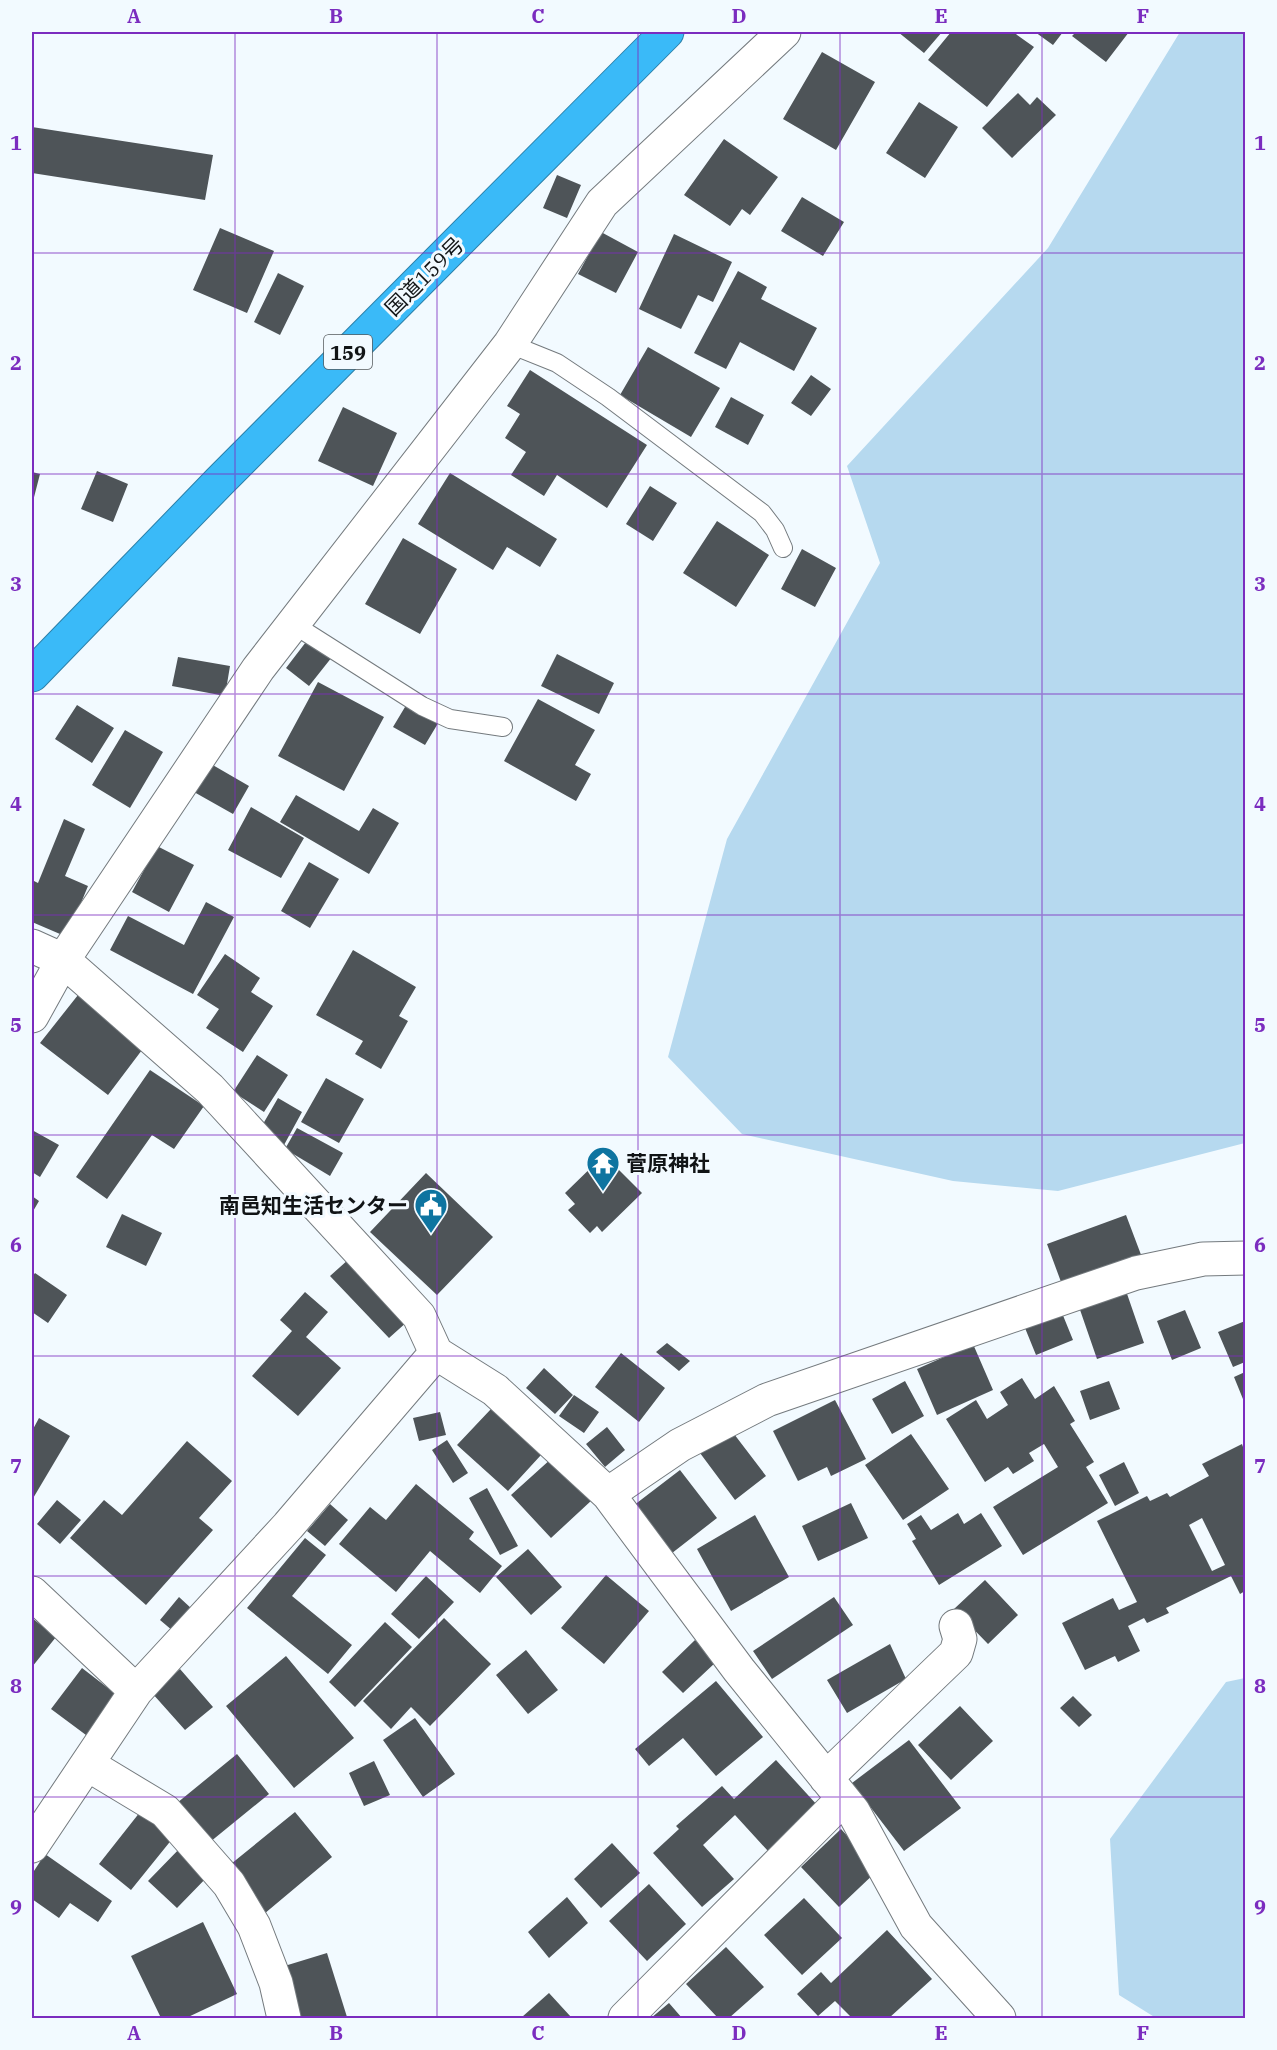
<svg xmlns="http://www.w3.org/2000/svg" width="1277" height="2050" viewBox="0 0 1277 2050" font-family="'IBM Plex Serif','Noto Sans JP',serif">
  <style>
    .green { fill: #b6d9ef }
    .building { fill: #4e5458; fill-rule: evenodd }
    .lines { fill: none; stroke-linecap: round; stroke-linejoin: round }
    .lane-casing { stroke: #747a7e; stroke-width: 20 }
    .street-casing { stroke: #747a7e; stroke-width: 35 }
    .highway-casing { stroke: #2c80a9; stroke-width: 35 }
    .lane { stroke: #fff; stroke-width: 18 }
    .street { stroke: #fff; stroke-width: 33 }
    .highway { stroke: #3abaf8; stroke-width: 33 }
    .grid { fill: none; stroke: #7b2cbf; stroke-width: 1.5; stroke-opacity: 0.55 }
    .labels { text-anchor: middle; dominant-baseline: central; stroke-width: 6; stroke-linejoin: round; paint-order: stroke }
    .shield { fill: #f2faff; stroke: #54595c; stroke-width: 1.5 }
    .shield-label { font-size: 20px; font-weight: bold; fill: #111416 }
    .street-label { font-size: 21px; fill: #111416; stroke: #f2faff }
    .poi-label { font-size: 21px; font-weight: bold; fill: #111416; stroke: #f2faff; text-anchor: start }
    .neatline { fill: none; stroke: #7b2cbf; stroke-width: 2 }
    .grid-label { font-size: 20px; text-anchor: middle; font-weight: bold; fill: #7b2cbf }
  </style>
  <rect width="100%" height="100%" fill="#f2faff"/>
  <!-- green -->
  <path class="green" d="M1180 32H1245V1143L1058 1191 953 1181 742 1134 668 1057 727 839 880 563 847 466 1048 248Z
    M1245 1678V2018H1156L1119 1995 1110 1839 1226 1682Z"/>
  <!-- building -->
  <path class="building" d="M898 32H942L924 53Z
    M951 32H1013L1034 47 987 107 928 60Z
    M1035 32H1063L1053 45Z
    M1076 32H1129L1106 62 1072 36Z
    M822 52 875 82 836 150 783 119Z
    M1018 93 1030 105 1037 97 1056 115 1012 158 982 128Z
    M919 102 958 127 925 178 886 153Z
    M32 127 213 155 205 200 32 173Z
    M724 139 778 177 750 215 742 209 730 226 684 195Z
    M557 175 581 185 567 218 543 208Z
    M802 197 844 222 823 256 781 231Z
    M220 228 274 251 247 313 193 290Z
    M601 232 638 252 616 293 578 274Z
    M674 234 732 262 713 302 698 295 681 329 639 309Z
    M738 271 767 287 761 299 817 328 794 371 740 342 726 369 694 353Z
    M278 273 304 286 280 335 254 322Z
    M648 347 720 388 691 437 620 395Z
    M530 370 647 445 607 508 557 475 544 496 511 475 526 452 505 438 520 414 507 406Z
    M811 375 831 389 811 416 791 403Z
    M731 397 764 415 748 445 715 427Z
    M343 407 397 433 373 486 318 461Z
    M97 471 128 484 113 522 81 509Z
    M32 472 40 474 32 505Z
    M450 473 557 539 540 567 507 547 493 570 418 524Z
    M650 486 677 503 653 541 626 524Z
    M717 521 769 555 736 607 683 573Z
    M403 538 457 569 420 634 365 604Z
    M802 549 836 568 815 607 781 589Z
    M309 638 332 657 309 686 286 668Z
    M557 654 614 683 599 714 541 686Z
    M178 657 230 666 225 696 172 686Z
    M318 682 384 717 344 791 278 756Z
    M538 699 595 730 575 765 591 774 576 801 504 761Z
    M408 702 440 720 425 745 393 727Z
    M77 705 114 728 92 763 55 739Z
    M125 730 163 752 130 808 92 785Z
    M211 764 249 786 233 814 194 792Z
    M296 795 359 831 373 808 399 823 369 874 280 822Z
    M251 807 304 838 281 878 228 850Z
    M64 819 85 829 65 876 88 886 67 937 32 922V880L38 883Z
    M157 846 194 865 169 912 132 892Z
    M309 862 339 879 310 928 281 911Z
    M206 902 234 917 193 994 110 950 128 916 184 945Z
    M353 950 416 987 399 1016 408 1021 381 1069 355 1054 363 1041 316 1015Z
    M225 954 260 978 251 992 273 1006 243 1052 206 1028 219 1009 197 995Z
    M78 995 145 1046 108 1095 40 1043Z
    M257 1055 288 1075 264 1112 233 1092Z
    M150 1070 204 1106 174 1149 152 1135 107 1199 76 1177Z
    M326 1078 364 1099 339 1143 301 1122Z
    M278 1098 302 1112 284 1145 259 1131Z
    M297 1128 343 1153 330 1176 285 1149Z
    M32 1130 59 1145 40 1177 32 1172Z
    M604 1155 642 1193 602 1232 597 1226 590 1233 568 1210 575 1204 565 1193Z
    M426 1173 493 1237 437 1295 370 1232Z
    M32 1196 39 1201 32 1213Z
    M122 1214 162 1233 146 1266 106 1247Z
    M1126 1215 1143 1260 1064 1290 1047 1244Z
    M349 1259 408 1321 389 1338 330 1276Z
    M35 1273 67 1295 48 1323 32 1312V1277Z
    M1125 1288 1144 1343 1097 1359 1078 1304Z
    M305 1292 328 1312 306 1337 341 1368 298 1416 252 1376 292 1331 280 1320Z
    M1185 1310 1201 1348 1172 1360 1157 1321Z
    M1062 1313 1073 1340 1036 1355 1025 1328Z
    M1245 1321V1362L1233 1367 1218 1332Z
    M667 1343 690 1361 679 1371 656 1352Z
    M973 1344 993 1390 937 1415 917 1369Z
    M621 1353 665 1388 639 1422 595 1387Z
    M544 1368 573 1395 555 1414 526 1388Z
    M1245 1372V1404L1234 1377Z
    M1022 1378 1035 1399 1054 1386 1075 1421 1070 1424 1094 1462 1086 1467 1108 1503 1023 1555 993 1507 1058 1467 1044 1444 1029 1453 1034 1461 1013 1474 1008 1467 985 1482 946 1419 976 1400 987 1419 1008 1405 1000 1392Z
    M905 1381 924 1416 892 1434 872 1399Z
    M1109 1381 1120 1409 1090 1420 1080 1391Z
    M574 1395 599 1412 584 1433 559 1416Z
    M835 1400 866 1459 831 1476 827 1467 798 1481 773 1431Z
    M491 1409 541 1455 508 1491 457 1445Z
    M440 1412 446 1435 419 1441 413 1418Z
    M39 1418 70 1436 32 1500V1431Z
    M607 1427 625 1450 605 1467 586 1444Z
    M731 1430 766 1476 735 1500 700 1453Z
    M911 1434 949 1489 903 1520 865 1465Z
    M447 1440 468 1473 453 1483 432 1450Z
    M187 1441 232 1481 199 1518 213 1530 146 1605 70 1538 104 1500 122 1515Z
    M1242 1444 1245 1453V1591L1240 1594 1231 1576 1166 1608 1169 1613 1147 1623 1144 1618 1128 1626 1140 1651 1118 1662 1115 1656 1085 1670 1062 1623 1113 1598 1119 1610 1137 1602 1097 1521 1147 1496 1150 1501 1167 1493 1170 1497 1209 1476 1202 1464ZM1202 1518 1225 1565 1212 1571 1189 1525Z
    M552 1458 592 1500 551 1538 511 1495Z
    M1124 1462 1139 1493 1115 1506 1099 1475Z
    M680 1470 717 1518 667 1557 629 1509Z
    M416 1484 474 1532 469 1539 502 1566 480 1593 430 1551 396 1592 339 1544 370 1507 386 1520Z
    M487 1488 518 1546 500 1555 469 1498Z
    M57 1500 81 1520 60 1544 37 1524Z
    M851 1503 868 1538 818 1561 802 1526Z
    M330 1504 348 1520 325 1546 307 1531Z
    M958 1513 964 1524 981 1513 1002 1546 939 1585 912 1541 916 1539 907 1524 921 1515 931 1530Z
    M755 1515 789 1577 731 1611 697 1549Z
    M305 1538 326 1555 292 1596 352 1645 328 1674 247 1608Z
    M528 1549 562 1587 531 1615 496 1577Z
    M606 1575 649 1611 604 1664 561 1628Z
    M426 1576 454 1602 419 1639 391 1614Z
    M985 1580 1018 1615 988 1644 954 1609Z
    M179 1597 192 1609 173 1631 160 1620Z
    M834 1597 853 1625 772 1679 753 1651Z
    M32 1618 56 1637 32 1667Z
    M444 1618 491 1664 430 1726 411 1707 391 1729 363 1701Z
    M385 1622 412 1647 355 1707 329 1682Z
    M695 1640 716 1662 683 1693 662 1672Z
    M890 1644 906 1679 847 1713 827 1680Z
    M526 1650 558 1690 528 1714 496 1675Z
    M286 1656 354 1738 294 1788 226 1706Z
    M82 1668 117 1695 86 1735 51 1709Z
    M180 1669 213 1707 185 1730 152 1693Z
    M716 1681 763 1737 716 1776 683 1738 649 1766 635 1749Z
    M1073 1696 1092 1715 1079 1727 1060 1708Z
    M960 1706 993 1741 951 1780 918 1745Z
    M415 1718 455 1774 423 1797 383 1740Z
    M909 1740 961 1808 904 1851 852 1783Z
    M237 1754 269 1794 210 1842 177 1803Z
    M776 1760 818 1806 768 1851 735 1815 703 1845 734 1879 702 1907 653 1853 679 1829 676 1826 722 1786 734 1799Z
    M374 1761 390 1795 364 1806 349 1773Z
    M144 1807 177 1833 131 1890 99 1864Z
    M295 1812 332 1857 264 1914 226 1868Z
    M841 1829 878 1870 839 1907 801 1867Z
    M612 1843 640 1873 601 1908 574 1879Z
    M183 1845 212 1872 177 1908 148 1881Z
    M45 1854 112 1901 98 1922 70 1903 59 1918 32 1899V1874Z
    M649 1884 686 1924 647 1961 609 1921Z
    M567 1897 588 1923 549 1958 528 1932Z
    M804 1898 842 1938 802 1975 764 1935Z
    M203 1922 237 1994 186 2018H161L131 1956Z
    M887 1930 932 1979 889 2018H852L835 2001 818 2016 797 1994 821 1972 831 1983Z
    M726 1947 764 1987 729 2018H718L686 1984Z
    M327 1953 347 2017 293 2018 278 1968Z
    M549 1993 571 2017 524 2018 522 2017Z
    M669 2003 682 2018H651Z"/>
  <g class="lines">
    <defs>
      <path id="lane" d="M510 344 557 363 608 397 762 513 775 530 783 548
        M293 624 422 706 450 719 503 727"/>
      <path id="street" d="M32 946 63 960 210 1089 419 1316 436 1353 495 1390 608 1494 739 1670 853 1811 916 1926 999 2018
        M32 1016 63 960 258 669 510 344 602 203 784 32
        M608 1494 680 1445 767 1400 1136 1273 1203 1259 1246 1258
        M32 1593 136 1691
        M87 1764 165 1811 229 1884 254 1926 276 1983 284 2018
        M826 1778 956 1653 960 1639 956 1626
        M32 1846 136 1691 288 1526 436 1353
        M625 2018 843 1799"/>
      <path id="highway" d="M32 675 219 482 667 32"/>
    </defs>
    <!-- lane casing -->
    <use href="#lane" class="lane-casing"/>
    <!-- street casing -->
    <use href="#street" class="street-casing"/>
    <!-- highway casing -->
    <use href="#highway" class="highway-casing"/>
    <!-- lane -->
    <use href="#lane" class="lane"/>
    <!-- street -->
    <use href="#street" class="street"/>
    <!-- highway -->
    <use href="#highway" class="highway"/>
  </g>
  <!-- grid -->
  <path class="grid" d="M235 32V2018M437 32V2018M638 32V2018M840 32V2018M1042 32V2018M32 253H1246M32 474H1246M32 694H1246M32 915H1246M32 1135H1246M32 1356H1246M32 1576H1246M32 1797H1246"/>
  <!-- icons -->
  <defs>
    <symbol id="temple-pin" viewBox="-11 -11 22 30"><path d="M0 17L-7.5 6A9.5 9.5 0 1 1 7.5 6Z" fill="#0e74a0" stroke="#f2faff"/><path d="M0-6L5-2H3V0L6.5 2.5H4V6H1.5V3h-3V6H-4V2.5H-6.5L-3 0V-2H-5Z" fill="#fff"/></symbol>
    <symbol id="civic-pin" viewBox="-11 -11 22 30"><path d="M0 17L-7.5 6A9.5 9.5 0 1 1 7.5 6Z" fill="#0e74a0" stroke="#f2faff"/><path d="M-.6-6.5H3V-4.5H.6V-3L4-1V1h2V6H-6V1h2V-1L-.6-3ZM-1.2 2.5V6h2.4V2.5Z" fill="#fff"/></symbol>
  </defs>
  <g fill-rule="evenodd">
    <use href="#temple-pin" x="584" y="1144" width="38" height="52"/>
    <use href="#civic-pin" x="412" y="1186" width="38" height="52"/>
  </g>
  <g class="labels">
    <!-- shield labels -->
    <rect class="shield" x="324" y="335" width="48" height="34" rx="4.5"/>
    <g class="shield-label">
      <text x="348" y="352">159</text>
    </g>
    <!-- street labels -->
    <g class="street-label">
      <text transform="translate(424 276) rotate(-45)">国道159号</text>
    </g>
    <!-- poi labels -->
    <g class="poi-label">
      <text x="626" y="1163">菅原神社</text>
      <text x="408" y="1205" text-anchor="end">南邑知生活センター</text>
    </g>
  </g>
  <!-- border -->
  <rect width="1277" height="2050" fill="none" stroke="#f2faff" stroke-width="66"/>
  <rect x="33" y="33" width="1211" height="1984" class="neatline"/>
  <g class="grid-label">
    <text x="134" y="23">A</text>
    <text x="336" y="23">B</text>
    <text x="538" y="23">C</text>
    <text x="739" y="23">D</text>
    <text x="941" y="23">E</text>
    <text x="1143" y="23">F</text>
    <text x="16" y="150">1</text>
    <text x="1260" y="150">1</text>
    <text x="16" y="370">2</text>
    <text x="1260" y="370">2</text>
    <text x="16" y="591">3</text>
    <text x="1260" y="591">3</text>
    <text x="16" y="811">4</text>
    <text x="1260" y="811">4</text>
    <text x="16" y="1032">5</text>
    <text x="1260" y="1032">5</text>
    <text x="16" y="1252">6</text>
    <text x="1260" y="1252">6</text>
    <text x="16" y="1473">7</text>
    <text x="1260" y="1473">7</text>
    <text x="16" y="1693">8</text>
    <text x="1260" y="1693">8</text>
    <text x="16" y="1914">9</text>
    <text x="1260" y="1914">9</text>
    <text x="134" y="2040">A</text>
    <text x="336" y="2040">B</text>
    <text x="538" y="2040">C</text>
    <text x="739" y="2040">D</text>
    <text x="941" y="2040">E</text>
    <text x="1143" y="2040">F</text>
  </g>
</svg>
